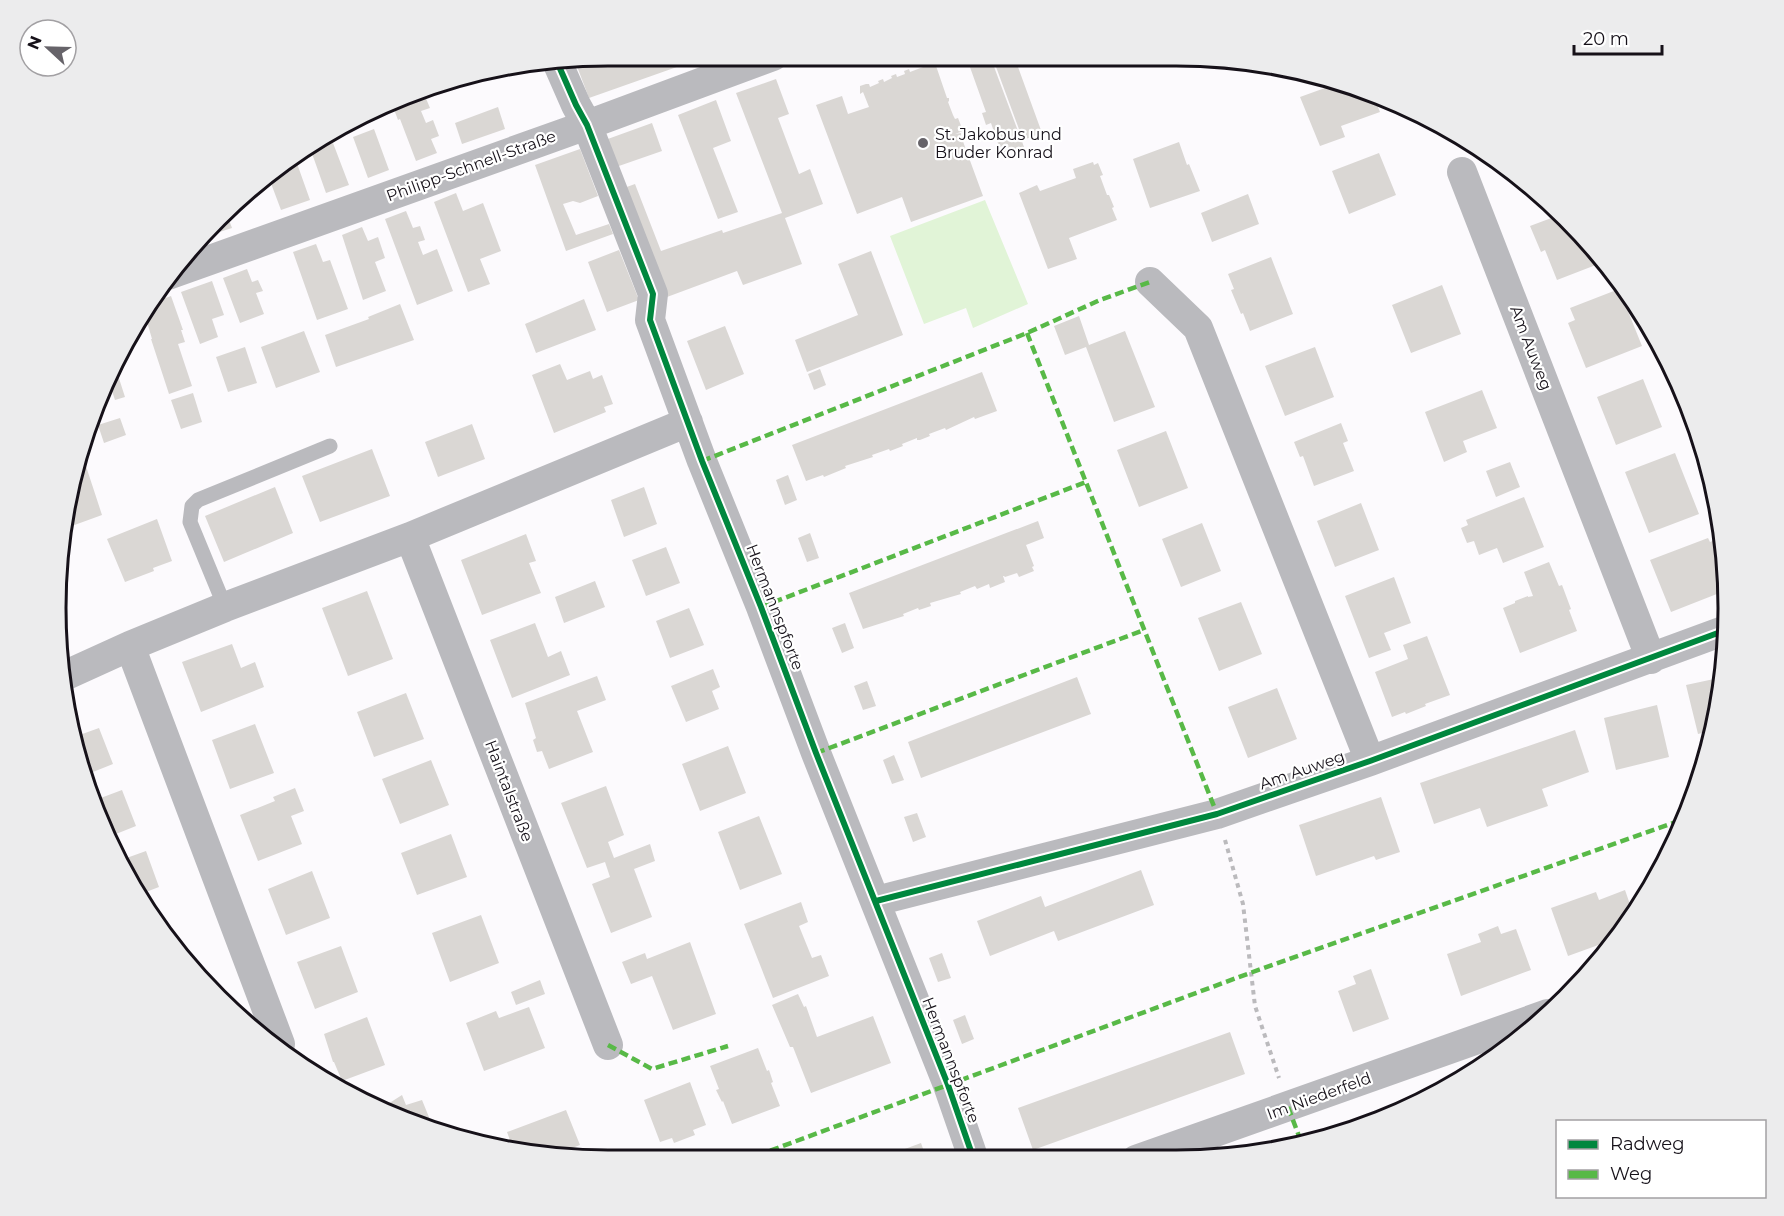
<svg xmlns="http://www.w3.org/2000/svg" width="1784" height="1216" viewBox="0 0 1784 1216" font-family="Montserrat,sans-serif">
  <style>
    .green { fill: #e1f4d7 }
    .building { fill: #dad7d4 }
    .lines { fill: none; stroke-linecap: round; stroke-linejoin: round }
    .path { stroke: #bbbabd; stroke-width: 4; stroke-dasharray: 4.5 4.5; stroke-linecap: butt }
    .lane { stroke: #bababe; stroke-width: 15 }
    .street { stroke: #bababe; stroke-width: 30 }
    .quiet { stroke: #58b947; stroke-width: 4.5; stroke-dasharray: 9 4.5; stroke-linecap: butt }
    .cycleway-casing { stroke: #fff; stroke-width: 10 }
    .cycleway { stroke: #00873e; stroke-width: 6 }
    .poi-dot { fill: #666369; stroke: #fff; stroke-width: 2 }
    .labels { text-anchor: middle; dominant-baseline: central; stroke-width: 4.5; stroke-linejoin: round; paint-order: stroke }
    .poi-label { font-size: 16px; fill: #161119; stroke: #fff; text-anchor: start }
    .street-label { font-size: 16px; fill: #161119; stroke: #fff }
    .rim { fill: none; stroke: #161119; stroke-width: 3 }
  </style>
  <rect width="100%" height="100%" fill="#fcfafd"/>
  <!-- green -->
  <path class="green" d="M985 200 1028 304 973 328 966 308 924 324 890 236Z"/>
  <!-- building -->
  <path class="building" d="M608 56H688L691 62 589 98 575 61Z
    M966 56H990L1024 147 1002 155 991 123 986 125 982 113 986 112Z
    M992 56H1014L1042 133 1023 140Z
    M934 60 947 98H949V101L948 102 953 115 955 119 958 118 963 131 955 134 961 133V136L983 196 911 222 902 197 857 214 816 105 842 96 848 114 869 107 863 92 860 94V86L866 84H869L870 87 879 83 878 81 883 79 884 82 892 78 891 76 896 74 897 77 905 74 904 71 909 69 910 72 931 64V61Z
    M776 79 789 114 778 118 799 174 810 169 823 204 785 218 802 264 743 285 737 271 667 297 624 188 635 184 661 251 722 230 723 233 782 213 736 93Z
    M1336 84 1374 97 1380 112 1341 126 1345 137 1320 146 1300 97Z
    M422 89 430 108 421 111 426 123 433 120 439 136 431 139 437 153 416 161 400 119 398 120 392 104Z
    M716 100 731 141 713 148 738 212 718 219 678 115Z
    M498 107 505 129 462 144 455 123Z
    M652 123 662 151 616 167 605 140Z
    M374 129 389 170 368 178 353 137Z
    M319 140 322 147 333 143 349 185 326 193 309 145Z
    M1179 142 1187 165 1189 164 1200 191 1150 208 1133 159Z
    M580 149 598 196 580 203 573 201 563 204 576 235 609 224 613 234 566 251 535 165Z
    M1379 153 1396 195 1349 214 1332 171Z
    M294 155 310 200 281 210 269 178Z
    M1093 162 1094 165 1098 163 1103 175 1100 176 1107 195H1109L1114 207 1112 208 1117 220 1069 238 1077 259 1048 269 1019 193 1037 185 1040 191 1076 178 1073 169Z
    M456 193 463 211 483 203 501 251 480 259 490 284 468 292 434 202Z
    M1248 194 1259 224 1212 242 1201 213Z
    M406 211 413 228 420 226 425 240 418 242 423 255 437 249 453 291 417 305 385 219Z
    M1562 214 1566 217 1598 255 1601 263 1557 280 1545 250 1541 252 1530 226Z
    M228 217 232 228 207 236Z
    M362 227 368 241 378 237 385 258 375 262 386 291 363 300 342 235Z
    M316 244 323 262 330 260 348 309 317 320 293 252Z
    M619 250 639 300 607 312 588 262Z
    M871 251 903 335 807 372 795 340 858 315 838 264Z
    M1271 257 1293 314 1250 331 1243 313 1241 314 1231 290 1234 289 1228 274Z
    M247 269 252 282 258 280 263 291 256 293 264 314 240 323 223 278Z
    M212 281 224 315 212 319 218 337 200 344 181 292Z
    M1442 285 1461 334 1411 353 1392 305Z
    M1619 289 1642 346 1586 368 1568 323 1575 320 1570 308Z
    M171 296 183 330H181L185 342 178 344 192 386 169 394 151 339H152L145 315 152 303Z
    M584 299 596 330 536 353 525 324Z
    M400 304 414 340 336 367 325 335 369 319 368 317Z
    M1079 316 1089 345 1125 331 1155 407 1114 422 1086 347 1065 355 1054 326Z
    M725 326 744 374 706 390 687 341Z
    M304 331 320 372 276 388 261 347Z
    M245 347 257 383 228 392 216 357Z
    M1315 347 1334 397 1285 416 1265 366Z
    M560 364 567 380 590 371 593 379 602 375 613 404 604 407 606 412 554 433 532 375Z
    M115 366 125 397 115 400 108 379Z
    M820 369 826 385 814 390 808 374Z
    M982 372 997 411 975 419 974 417 946 430 945 428 929 434 930 436 920 440H917V438L902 444 903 446 890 451 889 449 872 455 873 457 845 466 846 468 824 477 823 475 806 481 792 445Z
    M1643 379 1662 427 1616 445 1597 397Z
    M1482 390 1497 428 1463 441 1467 452 1444 462 1425 412Z
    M193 393 202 422 181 429 171 400Z
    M120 418 126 435 104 443 98 425Z
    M1341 423 1348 441 1343 443 1354 471 1314 486 1303 456 1300 457 1294 442Z
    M472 424 485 459 438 477 425 442Z
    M1166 431 1188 488 1139 507 1117 450Z
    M372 449 390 496 320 522 302 476Z
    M1675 453 1699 514 1649 533 1625 472Z
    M83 457 102 515 69 527 68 523Z
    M1510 462 1520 487 1496 497 1486 471Z
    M788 475 797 500 785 505 776 480Z
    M275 487 293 533 224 562 205 516Z
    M644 487 657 524 624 537 611 500Z
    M1524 497 1544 547 1503 563 1497 548 1479 555 1474 541 1467 543 1461 528 1468 525 1466 520Z
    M1361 503 1379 550 1335 567 1317 521Z
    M157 519 172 561 153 568 154 571 125 582 107 539Z
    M1038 521 1044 538 1026 545 1034 566 1032 567 1034 571 1019 577 1017 573 1005 577 1004 576H1003L1005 582 990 588 989 584 977 589 975 586 960 592 961 594 930 603 931 606 919 610 918 608 903 614 904 616 863 629 849 593Z
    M1202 523 1221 571 1181 587 1162 539Z
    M810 533 819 558 807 562 798 538Z
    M526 534 536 561 529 563 541 593 482 615 461 560Z
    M1708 538 1710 542 1720 538 1722 543 1725 576 1723 577 1727 590 1671 612 1650 560Z
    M666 547 680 583 646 596 632 560Z
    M1549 562 1559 586 1562 585 1571 609 1569 610 1577 631 1520 653 1503 608 1515 603V601L1528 596V597L1533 596 1524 572Z
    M1394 577 1411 623 1384 633 1391 650 1369 658 1345 596Z
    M595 581 605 607 564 623 555 597Z
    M367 591 393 659 348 676 322 608Z
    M1241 602 1262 654 1219 671 1198 618Z
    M689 608 704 645 670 658 656 621Z
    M535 623 548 657 561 651 570 675 512 698 490 640Z
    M845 623 854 648 842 653 832 628Z
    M1427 636 1450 695 1425 704 1426 706 1406 714 1405 712 1392 717 1375 672 1408 659 1403 645Z
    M232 644 241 668 255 662 264 687 201 712 182 662Z
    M713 669 720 687 712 691 719 709 686 722 671 686Z
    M1722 673 1718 715 1714 730 1698 734 1686 685 1714 679V675Z
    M597 676 606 700 577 711 593 752 549 769 542 751 537 752 533 740 536 738 525 703Z
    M1077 677 1091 714 921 778 908 742Z
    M867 681 876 706 863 710 854 686Z
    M1277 688 1297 739 1248 758 1228 707Z
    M406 693 424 739 374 757 357 712Z
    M1657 705 1669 757 1616 770 1604 718Z
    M255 724 274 773 230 789 212 740Z
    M99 728 113 764 88 774 74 737Z
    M1575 730 1589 772 1542 789 1548 806 1487 827 1480 808 1434 824 1420 783Z
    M728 746 746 793 700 811 682 764Z
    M894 755 904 780 892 784 883 760Z
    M431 760 449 805 400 824 382 779Z
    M606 786 624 835 608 842 614 858 650 844 655 861 634 869 652 917 611 933 592 884 610 877 605 862 587 868 561 803Z
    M295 788 304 811 291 816 302 844 258 861 240 815 275 801 273 797Z
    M122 790 136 826 111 836 98 799Z
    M1381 797 1400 852 1376 860 1374 856 1316 876 1299 825Z
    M917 813 926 837 913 842 904 817Z
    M759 816 782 874 740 890 718 832Z
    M451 834 467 877 417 895 401 853Z
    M146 851 159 887 138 895 129 884 121 860Z
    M1141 870 1154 905 1058 941 1054 931 990 956 977 921 1041 896 1045 907Z
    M312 871 330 918 286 935 268 889Z
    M1625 890 1634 916 1615 939 1568 956 1551 908 1596 892 1599 900Z
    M801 902 808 922 799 926 812 958 821 955 829 976 773 998 744 924Z
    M481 915 499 963 450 982 432 933Z
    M1498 926 1501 934 1516 929 1531 970 1461 996 1447 954 1481 942 1478 934Z
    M690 942 716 1014 673 1030 652 976 631 984 622 962 645 953 647 959Z
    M341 946 358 992 315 1009 297 962Z
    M942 953 951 978 938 982 929 958Z
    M1371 969 1389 1019 1353 1032 1338 991 1356 984 1353 976Z
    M540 980 545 994 516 1005 511 992Z
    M798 994 804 1007 806 1006 817 1037 873 1016 891 1063 811 1093 793 1047H790L772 1005Z
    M529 1007 545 1048 484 1071 466 1023 496 1011 499 1018Z
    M965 1015 974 1039 962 1044 953 1020Z
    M367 1017 385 1065 342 1081 334 1062H333L324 1034Z
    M1230 1032 1245 1074 1033 1150 1018 1108Z
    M758 1048 767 1071 769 1070 773 1082 771 1083 780 1106 732 1124 723 1101 722 1102 716 1090 719 1089 710 1066Z
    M690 1082 706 1125 693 1130 695 1135 674 1143 672 1138 660 1142 644 1100Z
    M402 1095 406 1105 422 1100 433 1127 380 1109Z
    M566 1110 580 1145 554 1155 514 1151 507 1132Z
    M921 1143 927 1160H875Z"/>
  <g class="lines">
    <!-- path -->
    <path class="path" d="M1225 840 1243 904 1255 1006 1279 1078"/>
    <!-- lane -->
    <path class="lane" d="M225 607 190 522 192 506 198 500 330 446"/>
    <!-- street -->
    <path class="street" d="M558 64 576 105 587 125 653 294 650 320 702 461 761 607 816 753 948 1085 974 1160
      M1462 172 1651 659
      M168 275 587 125 773 56
      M1150 282 1198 328 1370 761
      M410 537 608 1045
      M130 646 280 1044
      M64 676 130 646 225 607 410 537 688 422
      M876 901 1217 814 1370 761 1726 630
      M1136 1160 1548 1014"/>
    <!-- quiet -->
    <path class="quiet" d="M1027 333 1217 814
      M702 461 1027 333 1100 300 1150 282
      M761 607 1086 482
      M816 753 1144 630
      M608 1045 652 1069 728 1046
      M1288 1107 1302 1144
      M745 1160 1250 973 1687 818"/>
    <defs>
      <path id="cycleway" d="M558 64 576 105 587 125 653 294 650 320 702 461 761 607 816 753 948 1085 974 1160
        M876 901 1217 814 1370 761 1726 630"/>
    </defs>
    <!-- cycleway casing -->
    <use href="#cycleway" class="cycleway-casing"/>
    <!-- cycleway -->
    <use href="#cycleway" class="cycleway"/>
  </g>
  <!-- markers -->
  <circle class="poi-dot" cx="923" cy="143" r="6"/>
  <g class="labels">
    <!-- poi labels -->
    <g class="poi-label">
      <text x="935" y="134">St. Jakobus und<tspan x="935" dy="18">Bruder Konrad</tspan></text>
    </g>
    <!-- street labels -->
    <g class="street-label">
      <text transform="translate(471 166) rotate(-20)">Philipp-Schnell-Straße</text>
      <text transform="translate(1531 348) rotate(69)">Am Auweg</text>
      <text transform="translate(775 607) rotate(69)">Hermannspforte</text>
      <text transform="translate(1302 770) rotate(-19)">Am Auweg</text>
      <text transform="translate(509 791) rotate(69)">Haintalstraße</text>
      <text transform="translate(951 1060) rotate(69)">Hermannspforte</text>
      <text transform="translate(1319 1096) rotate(-20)">Im Niederfeld</text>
    </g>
  </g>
  <!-- crop -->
  <path d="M0 0H1784V1216H0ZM608 66H1176A542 542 0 0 1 1718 608V608A542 542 0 0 1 1176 1150H608A542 542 0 0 1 66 608V608A542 542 0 0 1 608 66Z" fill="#ececed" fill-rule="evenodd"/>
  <path class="rim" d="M608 66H1176A542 542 0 0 1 1718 608V608A542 542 0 0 1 1176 1150H608A542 542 0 0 1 66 608V608A542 542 0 0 1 608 66Z"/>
  <!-- legend -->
  <rect x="1556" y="1120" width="210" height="78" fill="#ffffff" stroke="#a2a0a3" stroke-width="1.5"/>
  <rect x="1568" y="1140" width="30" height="9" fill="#00873e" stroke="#a2a0a3" stroke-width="1.5"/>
  <text x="1610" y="1150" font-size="18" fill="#161119">Radweg</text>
  <rect x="1568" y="1170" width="30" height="9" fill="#58b947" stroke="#a2a0a3" stroke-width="1.5"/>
  <text x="1610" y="1180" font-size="18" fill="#161119">Weg</text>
  <!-- north arrow -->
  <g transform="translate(48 48) rotate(292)"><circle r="28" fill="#ffffff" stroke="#a2a0a3" stroke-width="1.5"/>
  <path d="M0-4.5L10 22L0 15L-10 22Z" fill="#666369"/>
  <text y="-9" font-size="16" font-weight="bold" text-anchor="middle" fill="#161119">N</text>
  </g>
  <!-- scale -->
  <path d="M1574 45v9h88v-9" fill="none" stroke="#161119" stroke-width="3"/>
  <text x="1583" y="45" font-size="18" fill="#161119" stroke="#ffffff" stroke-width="4.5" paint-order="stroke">20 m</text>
</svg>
